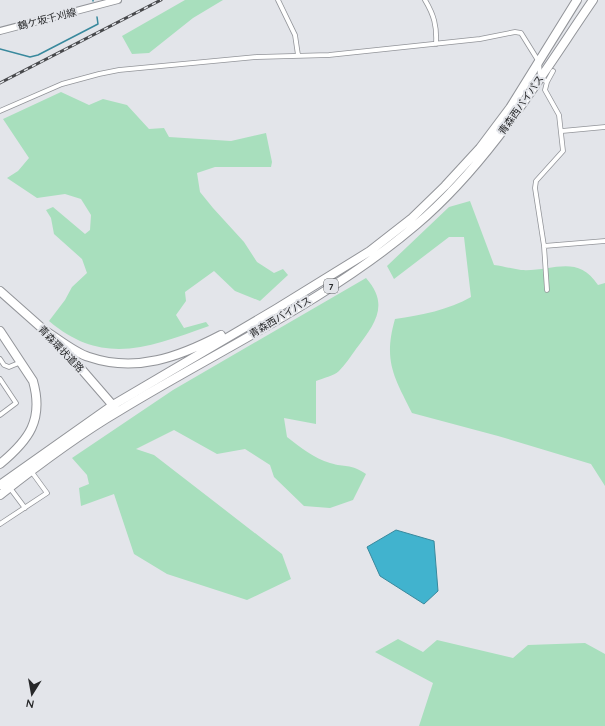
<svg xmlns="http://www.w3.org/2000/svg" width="605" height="726" viewBox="0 0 605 726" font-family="Quicksand,'Noto Sans JP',sans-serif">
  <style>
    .green { fill: #a8dfbd }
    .water { fill: #41b3ce; stroke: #39899d }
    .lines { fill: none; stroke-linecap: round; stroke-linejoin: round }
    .stream { stroke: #39899d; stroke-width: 1.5 }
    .street-casing { stroke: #929499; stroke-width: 5.5 }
    .secondary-casing { stroke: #929499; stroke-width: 8 }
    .highway-casing { stroke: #929499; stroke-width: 10 }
    .street { stroke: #fff; stroke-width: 4 }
    .secondary { stroke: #fff; stroke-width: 6 }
    .highway { stroke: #fff; stroke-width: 8 }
    .rail-casing { stroke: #48494c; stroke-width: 3 }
    .rail { stroke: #e3e5ea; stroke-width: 1.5; stroke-dasharray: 4.5; stroke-linecap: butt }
    .labels { text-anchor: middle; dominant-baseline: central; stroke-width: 4; stroke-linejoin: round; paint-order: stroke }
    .shield { fill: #e3e5ea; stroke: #5f6164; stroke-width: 1 }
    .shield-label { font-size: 9px; font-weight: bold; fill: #27282a }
    .street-label { font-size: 10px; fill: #27282a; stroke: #e3e5ea }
  </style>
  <rect width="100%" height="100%" fill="#e3e5ea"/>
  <!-- green -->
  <path class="green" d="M185 0H223L193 18 149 53 132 54 122 36Z
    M61 92 89 105 103 99 127 105 149 129 164 128 169 137 231 141 266 133 272 162 271 167H215L197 173 200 192 213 208 244 242 257 262 274 273 283 269 288 275 260 301 235 291 214 271 185 292 186 301 176 315 184 328 206 322 209 326C150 347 103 367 49 321L65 300 72 287 87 273 82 259 54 234 51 218 46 210 53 207 85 234 90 230 91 215 81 199 65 194 37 198 7 178 18 171 29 158 3 119Z
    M470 201 494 265C503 266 512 269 521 270 552 272 577 253 598 285L605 283V486L591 464 498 436 412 413C394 377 383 361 395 319 421 315 449 310 471 297L464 237H449L394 279 387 266 449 207Z
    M366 278C390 305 375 324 356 349 351 356 345 365 339 371 334 376 323 378 316 381V424L284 418 287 437C301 448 314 458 330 463 346 468 349 463 366 474L353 500 330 508 304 506 274 477 270 465 245 449 217 454 174 430 136 449 154 455 282 554 291 579 247 600 167 574 134 554 114 494 81 506 79 488 89 484 87 475 72 458 173 390Z
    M398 639 423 652 437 640 513 658 528 645 585 643 605 654V726H419L433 683 375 652Z"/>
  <!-- water -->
  <path class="water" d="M396 530 434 541 438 591 424 604 380 576 367 547Z"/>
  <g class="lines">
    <!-- stream -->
    <path class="stream" d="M93 1V0
      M0 49 30 57 38 55 98 24 97 17"/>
    <defs>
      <path id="street" d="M278 0 295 35 298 55
        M425 0C434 15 437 26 436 44
        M0 111 62 84 99 74 119 70 257 57 329 55 480 39 515 32 521 33 539 62 540 77 547 82
        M562 131 605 127
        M544 246 605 241
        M547 290 544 246 535 188 536 181 563 151 559 115 545 90 547 82 553 71
        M0 359 4 365 9 367 21 362
        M0 379 16 403 0 415
        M10 488 25 508
        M0 524 47 493 31 471"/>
      <path id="secondary" d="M0 31 118 0"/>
      <path id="highway" d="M0 291 44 330 77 364 116 409
        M44 330C57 338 75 353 89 357 136 373 179 357 221 335
        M0 331 33 381C44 420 29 440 0 464
        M0 485 113 405 276 309 370 251 411 219 445 186 480 148 510 108 577 0
        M0 495C38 465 78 435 119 411 217 351 328 300 416 225 489 163 539 79 593 0"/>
    </defs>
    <!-- street casing -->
    <use href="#street" class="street-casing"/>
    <!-- secondary casing -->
    <use href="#secondary" class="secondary-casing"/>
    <!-- highway casing -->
    <use href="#highway" class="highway-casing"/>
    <!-- street -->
    <use href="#street" class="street"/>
    <!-- secondary -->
    <use href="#secondary" class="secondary"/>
    <!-- highway -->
    <use href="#highway" class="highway"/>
    <defs>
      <path id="rail" d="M0 83 161 0"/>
    </defs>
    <!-- rail casing -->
    <use href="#rail" class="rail-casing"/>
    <!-- rail -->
    <use href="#rail" class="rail"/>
  </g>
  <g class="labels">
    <!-- shield labels -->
    <rect class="shield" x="324" y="279" width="14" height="14" rx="3"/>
    <g class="shield-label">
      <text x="331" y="286">7</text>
    </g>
    <!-- street labels -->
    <g class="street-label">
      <text transform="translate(47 19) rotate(-14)">鶴ケ坂千刈線</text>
      <text transform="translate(521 105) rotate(-55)">青森西バイパス</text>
      <text transform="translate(280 317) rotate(-31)">青森西バイパス</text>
      <text transform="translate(61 349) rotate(46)">青森環状道路</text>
    </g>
  </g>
  <!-- north arrow -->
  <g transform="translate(32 694) rotate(191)" stroke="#e3e5ea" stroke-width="3" paint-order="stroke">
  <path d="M0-3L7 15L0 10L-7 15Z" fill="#27282a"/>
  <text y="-6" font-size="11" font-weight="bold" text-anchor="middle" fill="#27282a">N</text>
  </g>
</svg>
